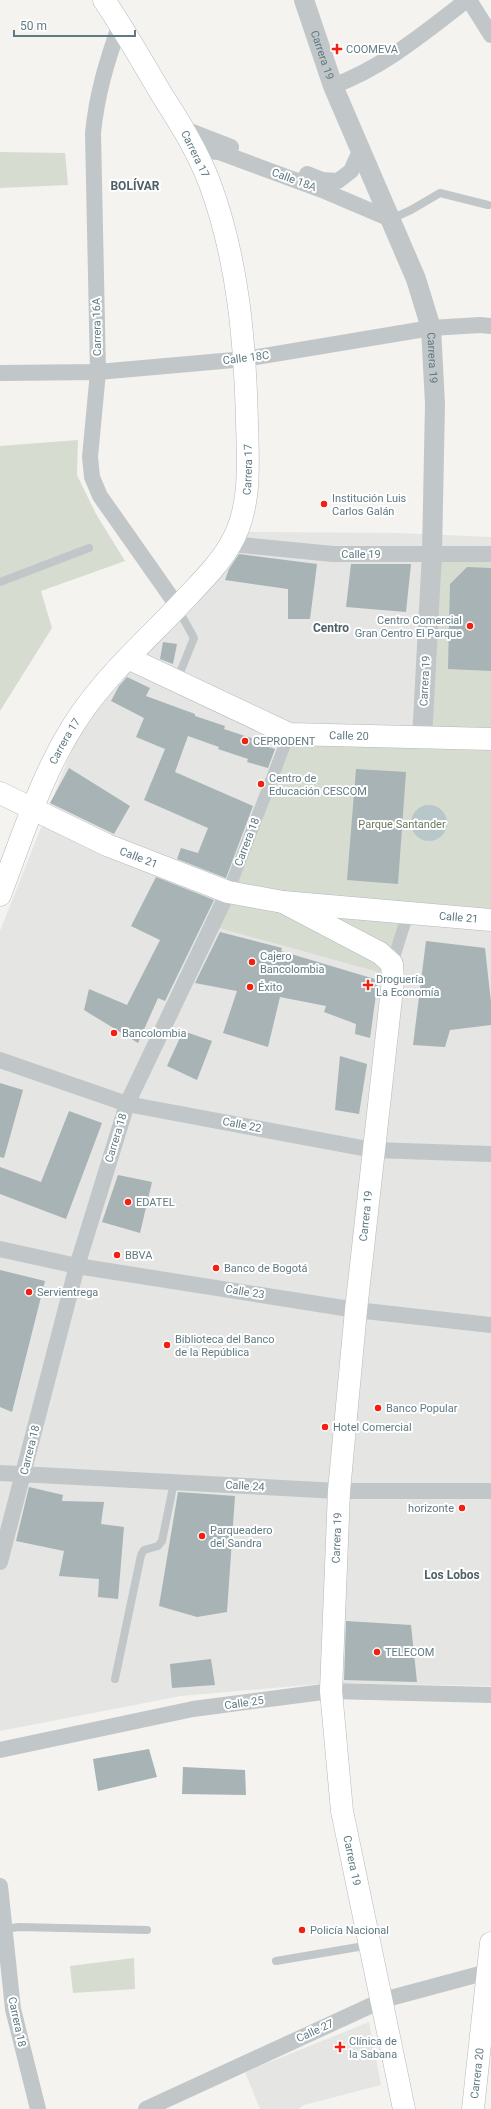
<svg xmlns="http://www.w3.org/2000/svg" width="491" height="2109" viewBox="0 0 491 2109" font-family="Roboto,sans-serif">
  <style>
    .built { fill: #e5e5e3 }
    .green { fill: #d6dcd0 }
    .water { fill: #b8c8ca }
    .building { fill: #a7b3b5 }
    .lines { fill: none; stroke-linecap: round; stroke-linejoin: round }
    .secondary-casing { stroke: #b3babd; stroke-width: 23 }
    .service { stroke: #c1c6c8; stroke-width: 8 }
    .pedestrian { stroke: #c1c6c8; stroke-width: 12 }
    .minor { stroke: #c1c6c8; stroke-width: 16 }
    .tertiary { stroke: #c1c6c8; stroke-width: 20 }
    .secondary { stroke: #fff; stroke-width: 22 }
    .poi-dot { fill: #f31f11; stroke: #fff; stroke-width: 1.5 }
    .labels { text-anchor: middle; dominant-baseline: central; stroke-width: 4; stroke-linejoin: round; paint-order: stroke }
    .poi-label { font-size: 11px; fill: #607a83; stroke: #fff; text-anchor: start }
    .street-label { font-size: 11px; fill: #607a83; stroke: #fff }
    .park-label { font-size: 11px; fill: #697a60; stroke: #fff }
    .neighbourhood-label { font-size: 12px; font-weight: bold; fill: #4f6168; stroke: #fff }
  </style>
  <rect width="100%" height="100%" fill="#f4f3ef"/>
  <!-- built -->
  <path class="built" d="M243 532 398 533 491 537V1686L330 1683 181 1696 0 1731V931L80 729 234 552Z
    M369 2022 381 2085 304 2105 299 2109H260L245 2072Z"/>
  <!-- green -->
  <path class="green" d="M0 152 65 153 68 185 0 188Z
    M78 440 77 475 96 514 125 561 41 591 52 628 0 711V446Z
    M432 553 491 554V920L408 913 393 976 212 926 289 734 423 737Z
    M134 1958 135 1989 73 1993 70 1966Z"/>
  <!-- water -->
  <path class="water" d="M411 823a18 18 0 1 1 36 0a18 18 0 1 1-36 0Z"/>
  <!-- building -->
  <path class="building" d="M239 554 317 564 310 619H288V589L225 580 229 569Z
    M351 564H411L406 612 346 607Z
    M467 567 491 568V671L448 669 450 584Z
    M163 642 177 644 173 664 160 659Z
    M127 677 150 688 146 696 195 714V716L225 726 224 729 254 739 253 742 275 749 268 768 247 762 248 759 218 749 219 747 188 736 175 772 253 806 226 878 177 859 181 848 198 853 208 828 144 800 165 749 136 737 144 718 111 701 119 686Z
    M69 768 130 806 114 834 50 803Z
    M356 769 406 772 398 884 347 880Z
    M156 877 214 900 165 1001 158 998 138 1043 84 1010 89 989 127 1005 160 940 131 926Z
    M220 932 282 948 281 951 378 980 370 1038 355 1034 356 1024 324 1012 326 1006 280 997 268 1047 223 1033 237 991 195 983Z
    M426 941 485 948 491 1002V1025L450 1030 445 1047 413 1045Z
    M183 1031 212 1041 197 1080 167 1066Z
    M340 1056 367 1064 359 1114 335 1110Z
    M0 1083 23 1090 4 1158 0 1157Z
    M69 1111 102 1123 66 1219 0 1194V1167L41 1182Z
    M118 1175 152 1182 140 1233 102 1222Z
    M0 1270 45 1281 12 1412 0 1407Z
    M29 1487 63 1495 62 1501 104 1502 101 1524 124 1527 118 1599 98 1597 99 1579 59 1576 64 1551 16 1541Z
    M178 1492 235 1496 227 1612 197 1617 159 1606Z
    M346 1621 411 1625 417 1682 344 1680Z
    M211 1659 215 1685 172 1688 170 1664Z
    M149 1749 157 1777 98 1791 93 1759Z
    M183 1767 245 1770 246 1795 182 1794Z"/>
  <g class="lines">
    <defs>
      <g id="secondary">
        <path id="s2" d="M128 658 289 734 491 739"/>
        <path id="s3" d="M0 793 107 845 228 892 283 902 491 920"/>
        <path id="s4" d="M0 895C23 835 43 769 80 715 110 671 152 635 188 596 203 580 219 564 230 545 252 509 248 462 247 422 245 341 238 260 210 184 198 152 180 123 162 95 143 63 125 31 104 0"/>
        <path id="s5" d="M283 902 380 953 392 964 393 980 356 1310 339 1491 331 1691 342 1811 404 2109"/>
        <path id="s6" d="M473 2109 491 1943"/>
      </g>
    </defs>
    <!-- secondary casing -->
    <use href="#secondary" class="secondary-casing"/>
    <!-- service -->
    <path class="service" d="M391 219 411 210 440 193 488 205
      M0 582 89 548
      M177 680 194 638 178 609
      M115 1679 141 1555 144 1550 158 1546 162 1541 174 1482
      M4 1929 19 1927 147 1930
      M276 1961 370 1945"/>
    <!-- pedestrian -->
    <path class="pedestrian" d="M228 892 289 734
      M392 964 408 913"/>
    <!-- minor -->
    <path class="minor" d="M469 0 491 35
      M120 24C107 61 97 93 93 133L98 372 90 457 92 477 100 496 178 607
      M333 86C384 67 424 33 467 0
      M182 128 231 147
      M196 154 203 151 219 152 322 190 390 219
      M307 174 322 180 338 181 351 171 360 151
      M0 373 98 372 245 359 431 328 480 325 491 326
      M232 544 333 554H491
      M0 1060 127 1104 373 1150 491 1154
      M0 1249 77 1266 356 1310 491 1325
      M0 1473 339 1491H491
      M0 1562 77 1266 127 1104 228 892
      M0 1750 193 1709 331 1691 491 1695
      M0 1886 13 2009 38 2109
      M146 2109 383 2000 491 1971"/>
    <!-- tertiary -->
    <path class="tertiary" id="s1" d="M304 0 333 86 416 279 431 328 435 404 432 553 422 739"/>
    <!-- secondary -->
    <use href="#secondary" class="secondary"/>
  </g>
  <!-- markers -->
  <g class="poi-dot">
    <path d="M335 43h4v4h4v4h-4v4h-4v-4h-4v-4h4z"/>
    <circle cx="324" cy="504" r="4"/>
    <circle cx="470" cy="626" r="4"/>
    <circle cx="245" cy="741" r="4"/>
    <circle cx="261" cy="784" r="4"/>
    <circle cx="252" cy="962" r="4"/>
    <path d="M366 979h4v4h4v4h-4v4h-4v-4h-4v-4h4z"/>
    <circle cx="250" cy="987" r="4"/>
    <circle cx="114" cy="1033" r="4"/>
    <circle cx="128" cy="1202" r="4"/>
    <circle cx="117" cy="1255" r="4"/>
    <circle cx="216" cy="1268" r="4"/>
    <circle cx="29" cy="1292" r="4"/>
    <circle cx="167" cy="1345" r="4"/>
    <circle cx="378" cy="1408" r="4"/>
    <circle cx="325" cy="1427" r="4"/>
    <circle cx="462" cy="1508" r="4"/>
    <circle cx="202" cy="1536" r="4"/>
    <circle cx="377" cy="1652" r="4"/>
    <circle cx="302" cy="1930" r="4"/>
    <path d="M338 2041h4v4h4v4h-4v4h-4v-4h-4v-4h4z"/>
  </g>
  <g class="labels">
    <!-- poi labels -->
    <g class="poi-label">
      <text x="346" y="49">COOMEVA</text>
      <text x="332" y="498">Institución Luis<tspan x="332" dy="13">Carlos Galán</tspan></text>
      <text x="462" y="620" text-anchor="end">Centro Comercial<tspan x="462" dy="13">Gran Centro El Parque</tspan></text>
      <text x="253" y="741">CEPRODENT</text>
      <text x="269" y="778">Centro de<tspan x="269" dy="13">Educación CESCOM</tspan></text>
      <text x="260" y="956">Cajero<tspan x="260" dy="13">Bancolombia</tspan></text>
      <text x="376" y="979">Droguería<tspan x="376" dy="13">La Economía</tspan></text>
      <text x="258" y="987">Éxito</text>
      <text x="122" y="1033">Bancolombia</text>
      <text x="136" y="1202">EDATEL</text>
      <text x="125" y="1255">BBVA</text>
      <text x="224" y="1268">Banco de Bogotá</text>
      <text x="37" y="1292">Servientrega</text>
      <text x="175" y="1339">Biblioteca del Banco<tspan x="175" dy="13">de la República</tspan></text>
      <text x="386" y="1408">Banco Popular</text>
      <text x="333" y="1427">Hotel Comercial</text>
      <text x="454" y="1508" text-anchor="end">horizonte</text>
      <text x="210" y="1530">Parqueadero<tspan x="210" dy="13">del Sandra</tspan></text>
      <text x="385" y="1652">TELECOM</text>
      <text x="310" y="1930">Policía Nacional</text>
      <text x="349" y="2041">Clínica de<tspan x="349" dy="13">la Sabana</tspan></text>
    </g>
    <!-- street labels -->
    <g class="street-label">
      <text stroke="none"><textPath href="#s1" startOffset="58">Carrera 19</textPath></text>
      <text transform="translate(195 154) rotate(64)">Carrera 17</text>
      <text transform="translate(294 180) rotate(20)">Calle 18A</text>
      <text transform="translate(97 327) rotate(-91)">Carrera 16A</text>
      <text transform="translate(246 358) rotate(-7)">Calle 18C</text>
      <text stroke="none"><textPath href="#s1" startOffset="382">Carrera 19</textPath></text>
      <text stroke="none"><textPath href="#s4" startOffset="503">Carrera 17</textPath></text>
      <text x="361" y="554">Calle 19</text>
      <text transform="translate(425 681) rotate(-87)">Carrera 19</text>
      <text stroke="none"><textPath href="#s2" startOffset="238">Calle 20</textPath></text>
      <text stroke="none"><textPath href="#s4" startOffset="167">Carrera 17</textPath></text>
      <text transform="translate(247 842) rotate(-69)">Carrera 18</text>
      <text stroke="none"><textPath href="#s3" startOffset="153">Calle 21</textPath></text>
      <text stroke="none"><textPath href="#s3" startOffset="481">Calle 21</textPath></text>
      <text transform="translate(242 1125) rotate(11)">Calle 22</text>
      <text transform="translate(116 1138) rotate(-73)">Carrera 18</text>
      <text transform="translate(366 1216) rotate(-84)">Carrera 19</text>
      <text transform="translate(245 1292) rotate(9)">Calle 23</text>
      <text transform="translate(30 1450) rotate(-76)">Carrera 18</text>
      <text transform="translate(245 1486) rotate(3)">Calle 24</text>
      <text transform="translate(337 1538) rotate(-88)">Carrera 19</text>
      <text transform="translate(244 1703) rotate(-8)">Calle 25</text>
      <text stroke="none"><textPath href="#s5" startOffset="1027">Carrera 19</textPath></text>
      <text transform="translate(17 2022) rotate(78)">Carrera 18</text>
      <text transform="translate(315 2031) rotate(-25)">Calle 27</text>
      <text stroke="none"><textPath href="#s6" startOffset="36">Carrera 20</textPath></text>
    </g>
    <!-- park labels -->
    <g class="park-label">
      <text x="402" y="824">Parque Santander</text>
    </g>
    <!-- neighbourhood labels -->
    <g class="neighbourhood-label">
      <text x="135" y="186">BOLÍVAR</text>
      <text x="331" y="628">Centro</text>
      <text x="452" y="1575">Los Lobos</text>
    </g>
  </g>
  <!-- scale -->
  <path d="M14 30v6h121v-6" fill="none" stroke="#607a83" stroke-width="2"/>
  <text x="20" y="30" font-size="12" fill="#607a83" stroke="#ffffff" stroke-width="3" paint-order="stroke">50 m</text>
</svg>
